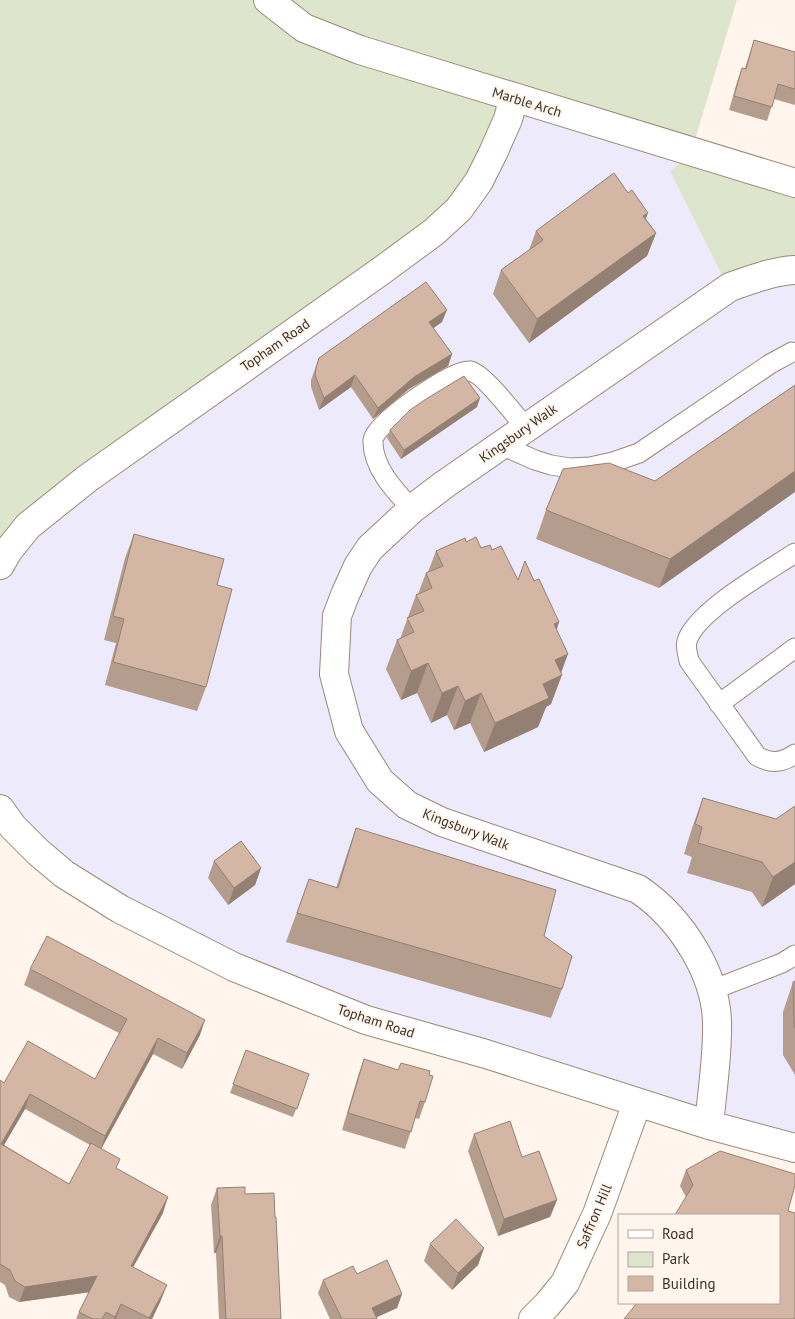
<svg xmlns="http://www.w3.org/2000/svg" width="795" height="1319" viewBox="0 0 795 1319" font-family="'PT Sans',sans-serif">
  <style>
    .medical { fill: #edeafc }
    .green { fill: #dde5cd }
    .lines { fill: none; stroke-linecap: round; stroke-linejoin: round }
    .service-casing { stroke: #9e8773; stroke-width: 21 }
    .minor-casing { stroke: #9e8773; stroke-width: 30 }
    .service { stroke: #fff; stroke-width: 19 }
    .minor { stroke: #fff; stroke-width: 28 }
    .wall { fill: #b59d8d; fill-rule: evenodd }
    .shaded-wall { fill: #948073 }
    .building { fill: #d3b7a4; stroke: #948073 }
    .labels { text-anchor: middle; dominant-baseline: central; stroke-width: 4; stroke-linejoin: round; paint-order: stroke }
    .street-label { font-size: 14px; fill: #3a3027; stroke: #fff5ec }
  </style>
  <rect width="100%" height="100%" fill="#fff5ec"/>
  <!-- medical -->
  <path class="medical" d="M516 98 691 154 795 274V1148L487 1054 121 909 0 807V567Z"/>
  <!-- green -->
  <path class="green" d="M0 0H737L691 153 795 184V274L730 291 670 171 691 154 516 98 478 184 0 546Z"/>
  <g class="lines">
    <defs>
      <path id="service" d="M501 445 535 460 551 465 570 468 590 467 613 462 639 453 770 364 792 352
        M412 509C395 491 372 467 373 440 375 423 453 369 470 371 483 373 516 416 526 428
        M795 553C768 571 696 611 687 641 685 648 688 654 689 661L757 756C771 764 782 763 795 754
        M719 704 795 648
        M712 990 782 963 795 955"/>
      <path id="minor" d="M268 0 304 28 360 50 795 183
        M0 565 8 551 28 526 88 478 381 271 434 232 459 209 479 181 493 153 508 119 514 97
        M0 809 13 827 38 852 64 874 120 909 234 967 366 1020 486 1054 709 1125 795 1148
        M709 1125C712 1093 717 1061 717 1030 719 976 681 918 638 889L442 822 407 805 380 781 349 731 334 674 337 616 345 595 358 566 370 548 412 509 445 484 730 287C750 280 773 271 795 270
        M533 1319 547 1305 565 1283 597 1214 637 1103"/>
    </defs>
    <!-- service casing -->
    <use href="#service" class="service-casing"/>
    <!-- minor casing -->
    <use href="#minor" class="minor-casing"/>
    <!-- service -->
    <use href="#service" class="service"/>
    <!-- minor -->
    <use href="#minor" class="minor"/>
  </g>
  <!-- wall -->
  <path class="wall" d="M754 40 795 52V105L774 99 767 121 729 110 737 82 742 68H745Z
    M646 219 656 233 647 256 529 343 493 294 501 270 529 250 536 231Z
    M442 322 433 328 452 354 448 366 409 389 373 419 351 387 319 410 311 387V380L319 358Z
    M795 385 659 588 536 539 546 510 655 481Z
    M477 407 401 459 387 438 390 430Z
    M134 534 217 585 206 687 197 711 105 685 116 643 104 640 125 558Z
    M466 542 481 548 492 550 518 580 534 581 559 622 557 629 561 673 551 704 546 707 538 727 484 752 470 723 454 730 447 715 431 723 417 693 401 700 386 669 397 640 400 639 416 595 418 594 426 573 428 572 436 551Z
    M703 798 776 819 795 806V884L762 907 752 892 687 873 692 857 684 854 692 828Z
    M356 828 544 936 562 989 551 1018 286 942 309 879 336 888 346 857Z
    M214 861 261 868 255 885 228 905 208 878Z
    M30 969 200 1035 182 1069 153 1054 101 1149 117 1169 163 1213 133 1267 161 1300 152 1319H76L79 1312 89 1292 19 1302 9 1297 5 1285 0 1282V1080L4 1083 95 1079 119 1033 24 985ZM25 1109 90 1145 69 1184 4 1145Z
    M795 981V1075L783 1055V1012L793 982Z
    M246 1050 309 1074 293 1117 230 1093Z
    M364 1059 398 1070 429 1075 425 1102 419 1119 415 1118 405 1149 342 1130 358 1076Z
    M474 1134 522 1157 557 1200 550 1217 498 1236 468 1151Z
    M686 1170 788 1211 779 1303 686 1197 680 1186Z
    M217 1188 245 1194 275 1217 281 1319H219L216 1253H214L211 1205Z
    M430 1244 484 1248 478 1265 452 1290 424 1261Z
    M357 1274 402 1294 397 1308 376 1317 377 1319H330L318 1293 323 1280Z"/>
  <!-- shaded-wall -->
  <path class="shaded-wall" d="M648 213 639 236 643 216Z
    M656 233 647 256 529 343 537 319Z
    M447 310 442 322 425 334 429 322Z
    M452 354 448 366 409 389 373 419 378 408 414 377Z
    M355 375 351 387 319 410 324 398Z
    M480 398 477 407 401 459 404 450Z
    M795 471V492L659 588 670 559Z
    M559 622 548 652 554 624Z
    M568 654 560 676 562 675 551 704 546 707 538 727 484 752 495 723 543 684 555 660Z
    M428 663 417 693 401 700 411 671Z
    M458 686 447 715 431 723 442 693Z
    M481 693 470 723 454 730 465 701Z
    M795 862V884L762 907 773 877Z
    M261 868 255 885 228 905 234 888Z
    M205 1020 200 1035 182 1069 187 1053Z
    M158 1038 153 1054 100 1151 105 1136Z
    M30 1094 25 1109 0 1152 1 1144Z
    M168 1197 163 1213 125 1282 131 1266Z
    M557 1200 550 1217 498 1236 504 1219Z
    M220 1236H222L216 1253H214Z
    M484 1248 478 1265 452 1290 458 1273Z
    M97 1276 91 1292 19 1302 25 1287Z
    M167 1285 161 1300 152 1319H149Z
    M402 1294 397 1308 373 1319 372 1308Z
    M121 1304 116 1319H114L115 1317Z"/>
  <!-- building -->
  <path class="building" d="M754 40 795 52V89L778 84 772 107 734 96 742 68 746 69Z
    M614 173 628 193 632 190 648 213 643 216 656 233 537 319 501 270 543 240 536 231Z
    M426 282 447 310 429 322 452 354 414 377 378 408 355 375 324 398 315 375 316 368 319 358Z
    M464 376 480 398 404 450 390 430 410 410 426 399Z
    M795 385V471L670 559 546 510 563 469 609 463 655 481Z
    M134 534 224 559 217 585 232 589 206 687 113 662 124 619 113 616Z
    M476 537 481 548 490 545 492 550 501 546 518 580 525 561 534 581 539 579 559 622 554 624 568 654 555 660 562 675 543 684 549 698 495 723 481 693 465 701 458 686 442 693 428 663 411 671 397 640 414 632 407 618 424 611 416 595 432 588 426 573 443 566 436 551 465 538 466 542Z
    M703 798 776 819 795 806V862L773 877 762 862 698 843 702 827 695 824Z
    M356 828 556 890 544 936 572 956 562 989 297 913 309 879 338 888Z
    M241 841 261 868 234 888 214 861Z
    M47 936 205 1020 187 1053 158 1038 105 1136 30 1094 1 1144 69 1184 91 1143 120 1159 116 1168 168 1197 131 1266 167 1285 149 1318 121 1304 115 1317 106 1312 102 1319H93L79 1312 97 1276 25 1287 15 1281 10 1270 0 1264V1080L4 1083 28 1041 95 1079 127 1019 30 969Z
    M795 981V1028L794 1026 793 982Z
    M246 1050 309 1074 297 1109 233 1084Z
    M364 1059 398 1070 401 1063 430 1071 429 1075 433 1076 425 1102 420 1101 411 1132 348 1113Z
    M510 1121 522 1157 539 1151 557 1200 504 1219 474 1134Z
    M720 1151 795 1174V1185L788 1211 795 1213V1317L794 1319H624L637 1303H779V1215H675L693 1185 686 1170Z
    M245 1187V1194L274 1193 275 1217H276L281 1319H226L222 1236H220L217 1188Z
    M456 1219 484 1248 458 1273 430 1244Z
    M387 1260 402 1294 372 1308 377 1319H342L323 1280 353 1266 357 1274Z"/>
  <g class="labels">
    <!-- street labels -->
    <g class="street-label">
      <text transform="translate(527 102) rotate(17)">Marble Arch</text>
      <text transform="translate(275 345) rotate(-35)">Topham Road</text>
      <text transform="translate(518 433) rotate(-35)">Kingsbury Walk</text>
      <text transform="translate(466 829) rotate(21)">Kingsbury Walk</text>
      <text transform="translate(376 1021) rotate(18)">Topham Road</text>
      <text transform="translate(594 1216) rotate(-67)">Saffron Hill</text>
    </g>
  </g>
  <!-- legend -->
  <rect x="618" y="1214" width="162" height="90" fill="#fff5ec" stroke="#b0a69d"/>
  <rect x="628" y="1230" width="25" height="8" fill="#ffffff" stroke="#b0a69d"/>
  <text x="662" y="1239" font-size="15" fill="#3a3027">Road</text>
  <rect x="628" y="1252" width="25" height="15" fill="#dde5cd" stroke="#b0a69d"/>
  <text x="662" y="1264" font-size="15" fill="#3a3027">Park</text>
  <rect x="628" y="1276" width="25" height="15" fill="#d3b7a4" stroke="#b0a69d"/>
  <text x="662" y="1289" font-size="15" fill="#3a3027">Building</text>
</svg>
